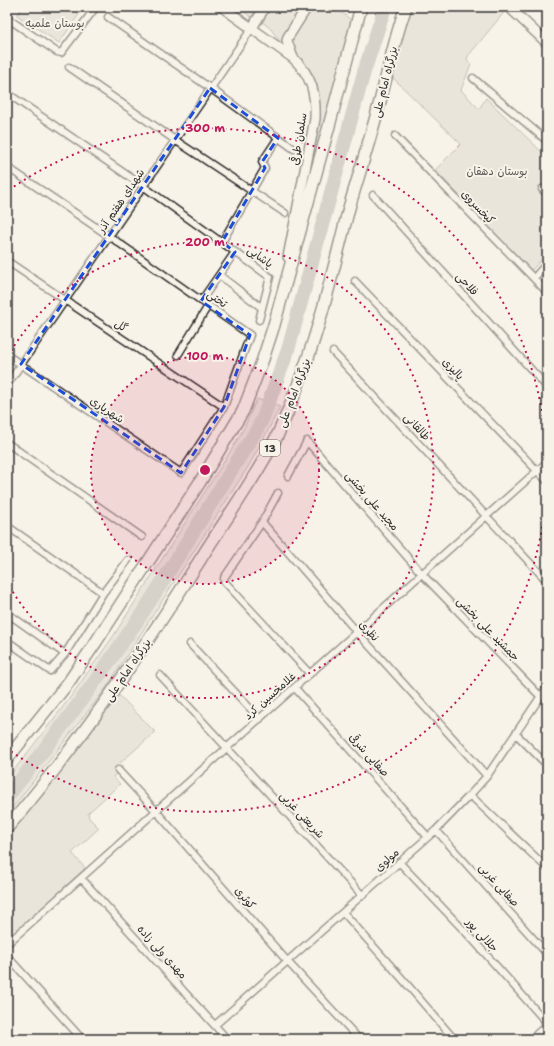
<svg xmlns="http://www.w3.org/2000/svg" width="554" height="1046" viewBox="0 0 554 1046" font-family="'Shantell Sans','Playpen Sans Arabic',sans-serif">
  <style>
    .green { fill: #dad6cc; stroke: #82807c }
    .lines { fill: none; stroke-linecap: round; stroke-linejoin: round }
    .river { stroke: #afaca4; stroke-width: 14 }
    .street-casing { stroke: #2b2b2b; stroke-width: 9 }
    .secondary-casing { stroke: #2b2b2b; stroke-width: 12 }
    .highway-casing { stroke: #2b2b2b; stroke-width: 14 }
    .street { stroke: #f7f3e8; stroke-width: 6 }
    .secondary { stroke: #f7f3e8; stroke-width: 9 }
    .highway { stroke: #f7f3e8; stroke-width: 11 }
    .marked { fill: none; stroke: #1d4ed8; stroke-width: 3; stroke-dasharray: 8 5; stroke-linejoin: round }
    .ring { fill: none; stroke: #c2185b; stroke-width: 2; stroke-dasharray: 2 4 }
    .labels { text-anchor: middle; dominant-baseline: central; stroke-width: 4; stroke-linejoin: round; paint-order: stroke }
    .shield { fill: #f7f3e8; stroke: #686764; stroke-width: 1 }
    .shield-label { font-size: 10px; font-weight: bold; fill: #2b2b2b }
    .park-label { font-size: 11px; fill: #575653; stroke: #f7f3e8 }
    .street-label { font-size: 11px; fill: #2b2b2b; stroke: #f7f3e8 }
    .centre { fill: #c2185b; stroke: #f7f3e8; stroke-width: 2 }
    .ring-label { font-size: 12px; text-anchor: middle; font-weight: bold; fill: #c2185b; stroke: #f7f3e8; stroke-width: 4; stroke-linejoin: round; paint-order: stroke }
  </style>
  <rect width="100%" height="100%" fill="#f7f3e8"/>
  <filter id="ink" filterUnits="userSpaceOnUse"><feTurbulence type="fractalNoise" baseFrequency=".025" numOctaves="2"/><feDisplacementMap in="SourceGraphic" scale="8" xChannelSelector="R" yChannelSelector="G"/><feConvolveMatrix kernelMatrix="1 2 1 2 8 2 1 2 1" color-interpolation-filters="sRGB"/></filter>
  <g filter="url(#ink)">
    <!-- green -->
    <path class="green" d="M23 7H84L59 43 17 15Z
      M237 7H258L251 17Z
      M271 7H303L286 50 271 29 261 21Z
      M312 7H335L351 20 303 204 318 130 320 107 317 84 312 73 301 58 293 51 290 39Z
      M413 7H503L506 10 468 56 467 60 471 64 461 90 479 109 486 98 547 157V181L538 191 547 200V253L531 271 435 170 461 144 392 77 404 27Z
      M257 399 280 407 264 438 248 467 106 688 7 815V779L69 699 112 638 232 449 244 428Z
      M119 695 155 732 120 763 123 767 113 777 120 784 88 813 89 818 99 828 72 853 85 868 7 940V834L66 765Z"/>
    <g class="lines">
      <!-- river -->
      <path class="river" d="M7 797C52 741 95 683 135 624 177 561 215 495 256 431L263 418 288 350 364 72 385 7"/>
      <defs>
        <path id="street" d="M108 17 210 88 294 149
          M7 18 57 52 61 53 96 7
          M69 67 175 140 285 213
          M473 78 547 141
          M7 93 143 186 270 277 259 320
          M395 136 547 292
          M7 167 109 236 250 335 224 407 181 473 7 355
          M542 189 547 194
          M373 195 547 387
          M222 242 265 168 262 162 278 138
          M7 261 224 407
          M219 275 262 308
          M534 278 547 263
          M355 281 547 481
          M201 301 235 252
          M333 352 547 581
          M178 355 208 306
          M7 385 252 28
          M7 443 142 537
          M288 476 307 441 422 574 541 697
          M278 493 262 522 357 632 487 776
          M262 522 224 578V581L310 674
          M7 526 103 593
          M7 613 65 654
          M7 641 50 671 65 654 103 593 128 560
          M190 644 260 719
          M160 675 362 895
          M295 688 428 837
          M516 734 547 765
          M118 770 156 811 287 961 359 1039
          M470 795 547 868
          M436 830 547 954
          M399 862 474 941 547 1023
          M81 878 227 1039
          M343 912 405 982 454 1039
          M7 944 547 462
          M7 956 82 1039
          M215 1025 436 830 470 795 487 776 547 687"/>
        <path id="secondary" d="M222 7 293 58C312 76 316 94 315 119L288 257
          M509 7 547 43
          M252 28 265 7
          M293 58 287 41 288 37 307 7
          M533 1039 547 1027"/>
        <path id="highway" d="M7 759 68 683 96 642 200 482 243 411 263 359 274 325 329 126 361 7
          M7 828C79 744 141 653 200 560 226 518 256 478 278 434 288 413 296 391 304 369 323 316 335 262 349 208 359 174 370 140 379 105 388 73 394 39 406 7"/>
      </defs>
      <!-- street casing -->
      <use href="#street" class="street-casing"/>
      <!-- secondary casing -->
      <use href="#secondary" class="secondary-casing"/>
      <!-- highway casing -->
      <use href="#highway" class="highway-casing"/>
      <!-- street -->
      <use href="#street" class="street"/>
      <!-- secondary -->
      <use href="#secondary" class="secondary"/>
      <!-- highway -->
      <use href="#highway" class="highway"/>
    </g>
  </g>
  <!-- marked area -->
  <path d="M0 0H554V1046H0ZM210 88 278 138 262 162 265 168 222 242 235 252 201 301 250 335 224 407 181 473 21 364Z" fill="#f7f3e8" fill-opacity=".55" fill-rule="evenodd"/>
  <path class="marked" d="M210 88 278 138 262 162 265 168 222 242 235 252 201 301 250 335 224 407 181 473 21 364Z"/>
  <!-- distance rings -->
  <circle cx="205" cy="470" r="114" fill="#c2185b" fill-opacity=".12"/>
  <g class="ring">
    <circle cx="205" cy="470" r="114"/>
    <path d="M8 356A228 228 0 1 1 8 584"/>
    <path d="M547 473A342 342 0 0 1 9 750M9 190A342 342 0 0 1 547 467"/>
  </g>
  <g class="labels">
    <!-- shield labels -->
    <rect class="shield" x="260" y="440" width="20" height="16" rx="3"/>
    <g class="shield-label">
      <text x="270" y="448">13</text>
    </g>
    <!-- park labels -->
    <g class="park-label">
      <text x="55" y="23">بوستان علمیه</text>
      <text x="497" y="171">بوستان دهقان</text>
    </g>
    <!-- street labels -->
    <g class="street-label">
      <text transform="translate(385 82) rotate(-76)">بزرگراه امام علی</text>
      <text transform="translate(299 139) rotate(-81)">سلمان طرقی</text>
      <text transform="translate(121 201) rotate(-56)">شهدای هفتم آذر</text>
      <text transform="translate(478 207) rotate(46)">کیخسروی</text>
      <text transform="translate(260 257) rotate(36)">پاشایی</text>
      <text transform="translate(467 284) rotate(48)">فلاحی</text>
      <text transform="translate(217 299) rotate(35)">تختی</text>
      <text transform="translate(121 326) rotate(34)">گل</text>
      <text transform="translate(453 369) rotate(46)">پالیزی</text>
      <text transform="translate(294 393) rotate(-69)">بزرگراه امام علی</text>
      <text transform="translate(107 410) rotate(34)">شهریاری</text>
      <text transform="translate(417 427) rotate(47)">طالقانی</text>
      <text transform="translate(372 501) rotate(49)">مجید علی بخشی</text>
      <text transform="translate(488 629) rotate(46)">جمشید علی بخشی</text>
      <text transform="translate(369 631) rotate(48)">نظری</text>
      <text transform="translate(128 670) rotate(-56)">بزرگراه امام علی</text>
      <text transform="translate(270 696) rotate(-42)">غلامحسین کرد</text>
      <text transform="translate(369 755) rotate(48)">صفایی شرقی</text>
      <text transform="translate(302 815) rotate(47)">شریعتی غربی</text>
      <text transform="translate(387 860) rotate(-42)">مولوی</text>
      <text transform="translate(499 885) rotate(48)">صفایی غربی</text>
      <text transform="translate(245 898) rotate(49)">کوثری</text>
      <text transform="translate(482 935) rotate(47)">جلالی پور</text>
      <text transform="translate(162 952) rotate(48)">مهدی ولی زاده</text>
    </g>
  </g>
  <circle cx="205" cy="470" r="6" class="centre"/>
  <g class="ring-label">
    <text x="205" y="132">300 m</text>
    <text x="205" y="246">200 m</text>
    <text x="205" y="360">100 m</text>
  </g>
  <!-- margin -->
  <rect width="554" height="1046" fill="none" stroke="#f7f3e8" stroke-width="24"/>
  <rect x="12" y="12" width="530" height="1022" fill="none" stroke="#2b2b2b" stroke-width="1.5" filter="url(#ink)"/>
</svg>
